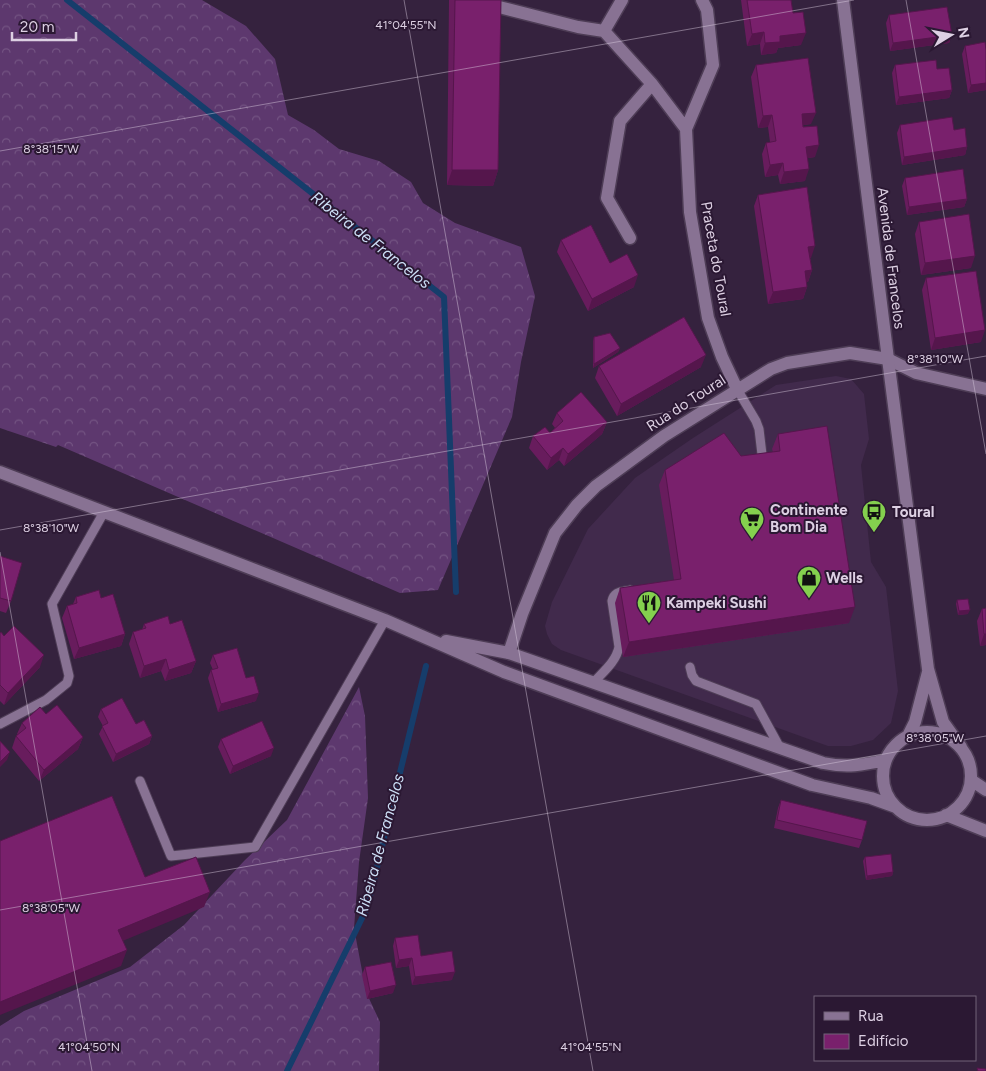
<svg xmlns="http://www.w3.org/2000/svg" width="986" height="1071" viewBox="0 0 986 1071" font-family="Figtree,sans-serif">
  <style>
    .built { fill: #412a4c }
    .forest { fill: url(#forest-crowns) }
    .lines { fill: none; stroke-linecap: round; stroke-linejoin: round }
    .stream { stroke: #163d6b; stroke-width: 6 }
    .lane-casing { stroke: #4e3d56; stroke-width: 11 }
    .street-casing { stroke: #4e3d56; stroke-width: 15 }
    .secondary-casing { stroke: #4e3d56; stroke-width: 15 }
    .lane { stroke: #887293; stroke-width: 9 }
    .street { stroke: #887293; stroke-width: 12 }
    .secondary { stroke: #887293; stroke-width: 12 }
    .wall { fill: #681c5d }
    .shaded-wall { fill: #55164c }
    .building { fill: #79206c; stroke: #55164c }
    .ticks { fill: none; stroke: #ddd0e3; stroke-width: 1; stroke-opacity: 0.45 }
    .labels { text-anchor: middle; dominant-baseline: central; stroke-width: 4; stroke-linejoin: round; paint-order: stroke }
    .street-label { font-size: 15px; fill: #ddd0e3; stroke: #2b1833 }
    .poi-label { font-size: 15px; font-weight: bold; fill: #ddd0e3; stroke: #2b1833; text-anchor: start }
    .water-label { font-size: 16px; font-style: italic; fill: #ccdef5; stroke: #2b1833 }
    .ticks-label { font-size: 12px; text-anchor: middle; fill: #ddd0e3; stroke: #2b1833; stroke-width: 4; stroke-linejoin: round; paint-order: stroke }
  </style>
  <defs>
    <pattern id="forest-crowns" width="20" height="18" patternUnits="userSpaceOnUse" patternTransform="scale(1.25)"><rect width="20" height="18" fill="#5d386e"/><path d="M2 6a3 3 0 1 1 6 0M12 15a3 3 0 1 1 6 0" fill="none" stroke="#745483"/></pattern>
  </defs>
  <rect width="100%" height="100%" fill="#35223e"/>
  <!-- built -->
  <path class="built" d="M836 376 851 379 864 394 869 439 861 465 871 562 886 587 898 691 891 723 873 740 851 746H828L561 650 552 644 547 634 545 626 552 602 588 529 635 478 693 438 776 385Z"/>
  <!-- forest -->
  <path class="forest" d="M0 0H202L246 26 275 59 288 115 314 130 339 149 379 161 411 182 423 203 455 223 521 247 535 296 521 362 512 417 438 590 400 593 58 445 56 447 0 428Z
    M359 687 365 716 368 798 359 862 354 928 366 992 380 1022 379 1071H0V1026L24 1011 130 967 184 925 245 860 287 820Z"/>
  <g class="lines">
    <!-- stream -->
    <path class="stream" d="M67 0 444 297 456 592
      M287 1071 367 908 426 666"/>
    <defs>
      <path id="lane" d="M737 389 756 421 759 429 763 463
        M690 667 692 675 696 681 756 704 780 748
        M593 683C603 672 616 662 619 647L612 601C614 591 622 592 630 590
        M0 724 46 700 67 683 69 676 52 604 104 512
        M140 781 171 856 255 847 385 620"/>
      <path id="street" d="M622 0 604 31 652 84 686 129
        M702 0 707 10 713 65 686 129 690 212 708 318 722 357 737 389
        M495 6 578 27 604 31
        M630 238 607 198 620 121 652 84
        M509 653 522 614 555 533 577 505 596 486 664 436 771 369 787 363 850 353 888 359 916 373 986 389"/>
      <path id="secondary" d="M843 0 888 359 928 669 943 722 961 747
        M0 472 385 620 504 672 812 785 871 798 896 807
        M446 641 509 653 823 763C847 768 863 765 886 760
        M883 776a44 44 0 1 1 88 0a44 44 0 1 1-88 0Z
        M908 736 915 722 928 672
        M971 780 986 790
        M946 815 986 831"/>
    </defs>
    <!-- lane casing -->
    <use href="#lane" class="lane-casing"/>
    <!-- street casing -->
    <use href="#street" class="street-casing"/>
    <!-- secondary casing -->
    <use href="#secondary" class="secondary-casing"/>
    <!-- lane -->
    <use href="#lane" class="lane"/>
    <!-- street -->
    <use href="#street" class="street"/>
    <!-- secondary -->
    <use href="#secondary" class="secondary"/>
  </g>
  <!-- wall -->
  <path class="wall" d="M449 0H501L498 170 493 186 447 185Z
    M741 0H791L793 13 801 45 778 48 776 53 761 55 760 44 747 46Z
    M889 15 952 35 949 43 890 51 886 23Z
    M965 46 986 50V90L968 93 962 54Z
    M756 65 811 124 803 125 815 157 808 158 805 181 780 184 778 175 765 177 762 154 766 143 770 142 768 127 758 128 751 77Z
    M895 65 937 69 952 90 949 98 896 105 892 73Z
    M900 125 954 130 967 147 965 155 902 165 897 133Z
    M905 178 967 199 964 207 907 215 902 186Z
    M758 195 811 258H810L812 270 808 282H807V287L803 299 768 304 754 206Z
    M919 222 971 268 921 275 915 234Z
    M561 240 610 263 634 287 588 311 557 252Z
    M926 278 981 342 931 350 922 290Z
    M594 337 620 348 618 352 593 368V341Z
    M599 366 701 367 617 416 595 378Z
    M557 413 607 422 602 434 564 466 559 460 547 470 529 448 533 436 550 433 555 428 552 424Z
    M778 434 849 623 623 657 615 603 620 588 674 580 659 485 665 470 741 456 773 452 772 449Z
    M0 556 11 601 6 613 0 611Z
    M76 597 101 598 125 634 121 646 74 659 62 618 67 606 73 604Z
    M957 600 968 614 958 615 956 604Z
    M982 609 986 645 980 646 977 621Z
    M144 624H170L196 661 191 673 165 681 161 671 140 678 129 644 133 632 142 630Z
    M0 633 40 667 4 705 0 701Z
    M213 655 246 678 256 701 218 712 208 678 211 670H213L210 663Z
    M101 709 152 736 149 744 113 762 99 734 103 726 98 717Z
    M46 714 83 737 78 749 39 781 12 748 16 736 18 735 17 734 22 723Z
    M221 739 271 756 230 774 218 747Z
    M781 800 862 840 859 848 774 828 778 808Z
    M865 857 893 872 892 876 866 880 863 861Z
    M395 938 421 956 452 980 412 985 409 966 396 968 393 946Z
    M365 967 393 993 367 999 362 975Z"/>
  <!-- shaded-wall -->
  <path class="shaded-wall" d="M764 32 760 44 747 46 752 34Z
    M806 33 801 45 778 48 776 53 761 55 765 43 780 36Z
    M952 35 949 43 890 51 893 43Z
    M986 83V90L968 93 971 85Z
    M952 90 949 98 896 105 899 97Z
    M816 113 811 124 797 126 802 114Z
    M772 115 768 127 758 128 763 116Z
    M819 145 815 157 802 159 806 147Z
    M967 147 965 155 902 165 904 157Z
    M783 163 778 175 765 177 770 165Z
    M809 169 805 181 780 184 784 172Z
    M452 170H498L493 186 447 185Z
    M967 199 964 207 907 215 909 207Z
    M815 246 811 258 804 259 808 247Z
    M975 256 971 268 921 275 925 263Z
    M812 270 808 282 801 283 805 271Z
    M638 275 634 287 588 311 592 299Z
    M807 287 803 299 768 304 773 292Z
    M985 330 981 342 931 350 935 338Z
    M620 348 618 352 593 368 594 364Z
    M706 355 701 367 617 416 621 404Z
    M607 422 602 434 564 466 568 454Z
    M563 448 559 460 547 470 551 458Z
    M855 607 849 623 623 657 629 642Z
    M970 610 968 614 958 615 959 611Z
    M125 634 121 646 74 659 79 648Z
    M984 634H986V645L980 646Z
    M44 655 40 667 4 705 8 693Z
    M166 659 161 671 140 678 144 666Z
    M196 661 191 673 165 681 169 670Z
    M259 693 256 701 218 712 221 704Z
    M152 736 149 744 113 762 116 754Z
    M83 737 78 749 39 781 44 770Z
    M274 748 271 756 230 774 233 766Z
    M10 752 7 760 0 767V762Z
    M893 872 892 876 866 880 867 876Z
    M210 892 204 907 113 945 118 930Z
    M127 950 121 966 0 1015V1002Z
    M412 958 409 966 396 968 399 960Z
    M455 972 452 980 412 985 415 977Z
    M396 985 393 993 367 999 370 991Z"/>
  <!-- building -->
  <path class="building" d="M455 0H501L498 170H452Z
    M747 0H791L793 13 803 12 806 33 780 36V42L765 43 764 32 752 34Z
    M947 7 952 35 893 43 889 15Z
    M985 42 986 50V83L971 85 965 46Z
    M808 58 816 113 802 114 803 127 817 126 819 145 806 147 809 169 784 172 783 163 770 165 766 143 776 141 772 115 763 116 756 65Z
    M936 60 937 69 949 68 952 90 899 97 895 65Z
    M952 117 954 130 965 128 967 147 904 157 900 125Z
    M963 169 967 199 909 207 905 178Z
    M807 187 815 246 808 247 812 270 805 271 807 287 773 292 758 195Z
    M969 214 975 256 925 263 919 222Z
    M591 225 610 263 627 254 638 275 592 299 561 240Z
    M976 271 985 330 935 338 926 278Z
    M684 317 706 355 621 404 599 366Z
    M610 333 620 348 594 364V337Z
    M581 392 607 422 568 454 563 448 551 458 533 436 545 427 550 433 563 421 557 413Z
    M827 426 855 607 629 642 620 588 681 579 665 470 724 433 741 456 780 451 778 434Z
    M0 556 22 563 11 601 0 598Z
    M99 590 101 598 113 594 125 634 79 648 67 606 77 603 76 597Z
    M968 599 970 610 959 611 957 600Z
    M986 608V634H984L982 609Z
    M168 616 170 624 182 620 196 661 169 670 166 659 144 666 133 632 146 628 144 624Z
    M14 626 44 655 8 693 0 685V633L1 632 4 636Z
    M237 648 246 678 254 676 259 693 221 704 211 670 218 668 213 655Z
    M122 698 136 724 144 720 152 736 116 754 102 726 108 723 101 709Z
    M57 705 83 737 44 770 16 736 26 728 22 723 40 707 46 714Z
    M262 721 274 748 233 766 221 739Z
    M0 741 10 752 0 762Z
    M112 796 145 877 196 857 210 892 118 930 127 950 0 1002V841Z
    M781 800 867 821 862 840 777 820Z
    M891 854 893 872 867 876 865 857Z
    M418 935 421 956 452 951 455 972 415 977 412 958 399 960 395 938Z
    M391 962 396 985 370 991 365 967Z
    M977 1068 986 1069V1071H978Z"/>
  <!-- ticks -->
  <path class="ticks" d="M404 0 593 1071M906 0 986 454M0 151 854 0M0 530 986 356M0 552 92 1071M0 910 986 736"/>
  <!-- icons -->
  <defs>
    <symbol id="bus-pin" viewBox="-11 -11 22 30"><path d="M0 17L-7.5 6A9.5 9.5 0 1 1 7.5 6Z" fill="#84d04e" stroke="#2b1833"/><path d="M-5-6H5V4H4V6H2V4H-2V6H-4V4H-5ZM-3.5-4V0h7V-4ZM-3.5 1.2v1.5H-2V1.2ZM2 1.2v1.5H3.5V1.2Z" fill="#111"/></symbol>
    <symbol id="supermarket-pin" viewBox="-11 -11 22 30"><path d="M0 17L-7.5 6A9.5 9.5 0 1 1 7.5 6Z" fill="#84d04e" stroke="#2b1833"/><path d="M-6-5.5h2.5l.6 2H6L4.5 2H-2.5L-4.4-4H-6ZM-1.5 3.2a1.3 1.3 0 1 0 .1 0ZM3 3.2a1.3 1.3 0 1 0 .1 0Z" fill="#111"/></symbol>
    <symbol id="shop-pin" viewBox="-11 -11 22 30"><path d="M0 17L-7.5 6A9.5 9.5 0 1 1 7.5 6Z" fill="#84d04e" stroke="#2b1833"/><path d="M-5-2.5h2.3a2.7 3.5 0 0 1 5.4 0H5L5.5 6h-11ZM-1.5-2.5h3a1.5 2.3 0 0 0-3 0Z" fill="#111"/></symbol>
    <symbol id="restaurant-pin" viewBox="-11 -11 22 30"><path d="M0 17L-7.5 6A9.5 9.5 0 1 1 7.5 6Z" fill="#84d04e" stroke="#2b1833"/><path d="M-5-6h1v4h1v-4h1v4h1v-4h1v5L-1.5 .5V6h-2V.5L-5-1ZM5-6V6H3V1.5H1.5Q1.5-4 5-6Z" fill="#111"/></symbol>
  </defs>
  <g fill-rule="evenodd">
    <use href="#bus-pin" x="860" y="498" width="28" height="38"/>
    <use href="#supermarket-pin" x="738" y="505" width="28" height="38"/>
    <use href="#shop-pin" x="795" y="564" width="28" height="38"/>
    <use href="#restaurant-pin" x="635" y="589" width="28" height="38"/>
  </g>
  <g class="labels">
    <!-- street labels -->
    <g class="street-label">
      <text transform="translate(891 258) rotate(83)">Avenida de Francelos</text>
      <text transform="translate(716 259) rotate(80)">Praceta do Toural</text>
      <text transform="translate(686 403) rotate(-33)">Rua do Toural</text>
    </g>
    <!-- poi labels -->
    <g class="poi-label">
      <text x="770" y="510">Continente<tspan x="770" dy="17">Bom Dia</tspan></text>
      <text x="892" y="512">Toural</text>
      <text x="826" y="578">Wells</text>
      <text x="666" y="603">Kampeki Sushi</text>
    </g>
    <!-- water labels -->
    <g class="water-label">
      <text transform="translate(371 240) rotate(38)">Ribeira de Francelos</text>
      <text transform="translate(380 845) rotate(-75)">Ribeira de Francelos</text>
    </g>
  </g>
  <g class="ticks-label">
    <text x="406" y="29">41°04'55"N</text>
    <text x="51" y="153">8°38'15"W</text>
    <text x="935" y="363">8°38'10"W</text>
    <text x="51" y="532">8°38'10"W</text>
    <text x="935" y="742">8°38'05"W</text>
    <text x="51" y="912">8°38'05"W</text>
    <text x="89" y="1051">41°04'50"N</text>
    <text x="591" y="1051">41°04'55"N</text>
  </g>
  <!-- legend -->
  <rect x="814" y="996" width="162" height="65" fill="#2b1833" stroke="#726279"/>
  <rect x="824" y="1012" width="25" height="8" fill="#887293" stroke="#726279"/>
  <text x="858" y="1021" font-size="15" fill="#ddd0e3">Rua</text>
  <rect x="824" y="1034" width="25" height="15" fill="#79206c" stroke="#726279"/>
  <text x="858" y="1046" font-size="15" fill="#ddd0e3">Edifício</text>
  <!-- north arrow -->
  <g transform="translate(951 35) rotate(80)" stroke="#2b1833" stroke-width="4" paint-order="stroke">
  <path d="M0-4L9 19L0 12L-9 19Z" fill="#ddd0e3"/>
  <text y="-8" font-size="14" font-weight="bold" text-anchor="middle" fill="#ddd0e3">N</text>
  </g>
  <!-- scale -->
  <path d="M12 32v8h64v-8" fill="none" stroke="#ddd0e3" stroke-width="2.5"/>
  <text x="20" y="32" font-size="15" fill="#ddd0e3" stroke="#2b1833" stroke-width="4" paint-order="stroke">20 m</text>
</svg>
